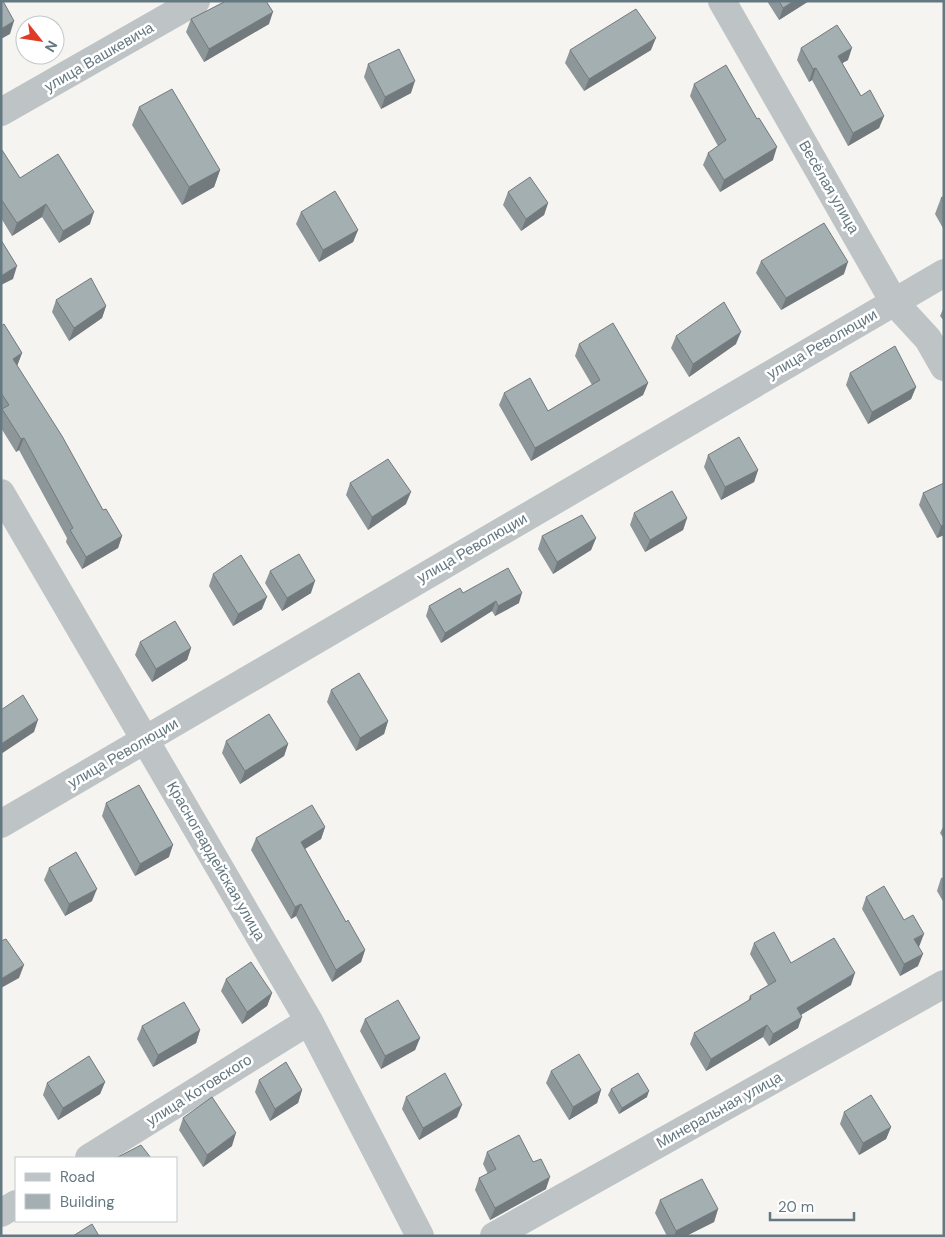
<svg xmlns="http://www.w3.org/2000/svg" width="945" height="1237" viewBox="0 0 945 1237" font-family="'DM Sans',sans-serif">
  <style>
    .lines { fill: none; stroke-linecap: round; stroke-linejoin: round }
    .minor { stroke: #bec3c5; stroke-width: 28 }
    .wall { fill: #8d9699 }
    .shaded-wall { fill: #737a7d }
    .building { fill: #a4afb2; stroke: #737a7d }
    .labels { text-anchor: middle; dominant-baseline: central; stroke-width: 5; stroke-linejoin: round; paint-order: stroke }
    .street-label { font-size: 15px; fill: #647881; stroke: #fff }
  </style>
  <rect width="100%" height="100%" fill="#f5f4f1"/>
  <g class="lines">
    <!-- minor -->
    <path class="minor" d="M722 1 894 302 928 339 944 367
      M1 112 196 1
      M1 493 309 1021 420 1236
      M1 824 944 273
      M89 1158 309 1021
      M1 1213 16 1204
      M494 1236 944 984"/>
  </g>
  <!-- wall -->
  <path class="wall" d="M223 1H266L269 24 204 62 186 32 191 19 222 3Z
    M767 1H809L779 20Z
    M801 48 848 60 842 63 861 96 884 116 879 128 848 146 812 80 809 82 797 60Z
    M570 50H651L584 91 565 63Z
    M368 64 411 93 381 109 364 77Z
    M694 84 773 160 720 192 703 165 708 153 718 146 690 96Z
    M139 107 220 170 214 187 182 205 132 125Z
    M1 150 20 178 90 224 59 243 42 217 12 236 1 218Z
    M508 192 548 203 544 215 521 231 503 205Z
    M944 196V230L935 214 941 198Z
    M301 212 358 230 353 242 319 262 296 224Z
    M761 261 844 274 781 310 756 273Z
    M56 300 106 306 102 318 69 341 52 312Z
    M944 307V321L940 316Z
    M1 326 22 353 17 366 103 510 122 536 118 548 82 569 66 542 67 538 19 450 16 452 1 428Z
    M676 336 736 344 689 377 671 348Z
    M579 344 648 383 643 395 531 461 499 405 504 393 548 411 592 385 575 356Z
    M850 373 916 387 911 399 868 424 846 385Z
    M708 455 758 470 754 482 721 500 704 467Z
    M350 483 406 504 368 530 346 495Z
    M944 483V535L937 538 919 505 923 493Z
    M634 513 687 518 683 530 645 552 630 525Z
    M542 536 596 538 591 550 553 574 538 549Z
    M270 571 311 593 282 611 265 583Z
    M213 574 262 609 233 626 209 586Z
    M463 593 519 603 495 616 492 611 441 643 426 616 429 606Z
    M140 642 191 648 187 660 152 682 135 655Z
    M331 690 388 721 384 734 356 751 327 702Z
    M226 741 288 744 284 756 240 784 222 753Z
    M106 803 169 857 135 876 102 816Z
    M944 826V839L940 833 943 827Z
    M325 827 321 839 305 849 346 922 365 950 361 962 332 982 296 916 291 919 251 850 256 838Z
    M49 868 92 901 65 916 44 880Z
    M944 877V903L937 891 941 878Z
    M866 897 904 920 919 947 918 966 900 976 862 909Z
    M754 943 791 963 851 985 801 1015 798 1028 769 1046 763 1037 706 1071 690 1044 694 1033 748 1001 750 996 768 985 750 954Z
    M226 979 272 993 267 1006 242 1024 221 991Z
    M365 1019 420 1038 415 1050 381 1069 360 1031Z
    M142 1026 200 1030 196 1043 153 1067 137 1039Z
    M551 1071 601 1090 597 1103 569 1120 546 1083Z
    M259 1080 302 1090 298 1103 270 1121 255 1092Z
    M105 1082 100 1094 58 1120 43 1095 47 1083Z
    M611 1089 647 1097 619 1114 608 1095Z
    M406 1097 457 1117 419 1140 402 1109Z
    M844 1112 891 1127 886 1139 859 1155 840 1124Z
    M183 1118 232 1146 203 1167 179 1130Z
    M487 1152 546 1189 490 1220 475 1190 479 1178 488 1174 483 1164Z
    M660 1200 718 1209 714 1222 686 1236H667L655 1213Z"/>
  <!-- shaded-wall -->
  <path class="shaded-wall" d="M794 1H809L779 20 783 8Z
    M273 12 269 24 204 62 209 49Z
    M14 21 10 34 1 39V29Z
    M656 38 651 50 584 91 589 79Z
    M852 48 848 60 834 68 838 56Z
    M816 68 812 80 809 82 813 69Z
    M415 81 411 93 381 109 385 97Z
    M884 116 879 128 848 146 853 133Z
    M777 147 773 160 720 192 724 180Z
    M220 170 214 187 182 205 189 187Z
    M548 203 544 215 521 231 526 219Z
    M46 204 42 217 12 236 17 223Z
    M94 212 90 224 59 243 63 231Z
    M358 230 353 242 319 262 323 250Z
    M848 262 844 274 781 310 786 298Z
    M17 266 13 279 1 285V276Z
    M106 306 102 318 69 341 74 328Z
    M741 332 736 344 689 377 693 364Z
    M22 353 17 366 13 359Z
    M648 383 643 395 531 461 535 448Z
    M916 387 911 399 868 424 872 412Z
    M24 438 19 450 16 452 21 439Z
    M758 470 754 482 721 500 725 487Z
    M411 492 406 504 368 530 372 517Z
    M687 518 683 530 645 552 650 540Z
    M944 525V535L937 538 941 526Z
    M122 536 118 548 82 569 86 557Z
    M596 538 591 550 553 574 557 562Z
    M315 581 311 593 282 611 287 598Z
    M522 593 519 603 495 616 498 606Z
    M267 597 262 609 233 626 238 614Z
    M496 601 492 611 441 643 445 633Z
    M191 648 187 660 152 682 156 669Z
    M38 720 34 732 1 754V744Z
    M388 721 384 734 356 751 360 738Z
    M288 744 284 756 240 784 245 771Z
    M325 827 321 839 296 854 301 842Z
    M173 845 169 857 135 876 140 864Z
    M97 889 92 901 65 916 69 904Z
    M301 904 296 916 291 919 295 907Z
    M924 934 919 947 910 952 914 939Z
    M365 950 361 962 332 982 336 970Z
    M923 954 918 966 900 976 904 964Z
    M24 965 19 978 1 988V979Z
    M855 973 851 985 792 1020 797 1008Z
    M272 993 267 1006 242 1024 247 1012Z
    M802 1017 798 1028 769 1046 773 1034Z
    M767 1025 763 1037 706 1071 711 1059Z
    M200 1030 196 1043 153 1067 158 1055Z
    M420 1038 415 1050 381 1069 385 1056Z
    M105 1082 100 1094 58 1120 63 1108Z
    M302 1090 298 1103 270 1121 275 1109Z
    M601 1090 597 1103 569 1120 573 1107Z
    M649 1091 647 1097 619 1114 622 1108Z
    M462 1105 457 1117 419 1140 423 1128Z
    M891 1127 886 1139 859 1155 863 1143Z
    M236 1133 232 1146 203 1167 207 1155Z
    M550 1177 546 1189 490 1220 495 1208Z
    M718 1209 714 1222 686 1236H674L676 1231Z"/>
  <!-- building -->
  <path class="building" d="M1 1H3L14 21 1 29Z
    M226 1H266L273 12 209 49 191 19Z
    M779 1H794L783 8Z
    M636 9 656 38 589 79 570 50Z
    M837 25 852 48 838 56 861 96 870 90 884 116 853 133 816 68 813 69 801 48Z
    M399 49 415 81 385 97 368 64Z
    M726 65 757 119 759 118 777 147 724 180 708 153 726 140 694 84Z
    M172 89 220 170 189 187 139 107Z
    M1 150H2L20 178 58 154 94 212 63 231 46 204 17 223 1 199Z
    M530 177 548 203 526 219 508 192Z
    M335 191 358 230 323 250 301 212Z
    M944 196V203L941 198Z
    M824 223 848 262 786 298 761 261Z
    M1 240 17 266 1 276Z
    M91 278 106 306 74 328 56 300Z
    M724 302 741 332 693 364 676 336Z
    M613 323 648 383 535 448 504 393 530 378 548 411 600 380 579 344Z
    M4 324 22 353 13 359 62 436 103 510 106 509 122 536 86 557 70 530 73 528 24 438 21 439 2 409 9 405 1 393V326Z
    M895 346 916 387 872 412 850 373Z
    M739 437 758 470 725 487 708 455Z
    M388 459 411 492 372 517 350 483Z
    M944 483V525L941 526 923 493Z
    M672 491 687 518 650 540 634 513Z
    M582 515 596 538 557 562 542 536Z
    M299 554 315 581 287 598 270 571Z
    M241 555 267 597 238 614 213 574Z
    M508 568 522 593 498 606 496 601 445 633 429 606 460 588 463 593Z
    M175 621 191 648 156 669 140 642Z
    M359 673 388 721 360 738 331 690Z
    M23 695 38 720 1 744V710Z
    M269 714 288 744 245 771 226 741Z
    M139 785 173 845 140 864 106 803Z
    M312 805 325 827 301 842 346 922 348 920 365 950 336 970 301 904 295 907 256 838Z
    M76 852 97 889 69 904 49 868Z
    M884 886 904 920 913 915 924 934 914 939 923 954 904 964 866 897Z
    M774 932 791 963 834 938 855 973 797 1008 802 1017 773 1034 767 1025 711 1059 694 1033 751 999 750 996 776 981 754 943Z
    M6 939 24 965 1 979V941Z
    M251 962 272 993 247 1012 226 979Z
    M398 1000 420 1038 385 1056 365 1019Z
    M184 1002 200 1030 158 1055 142 1026Z
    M579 1054 601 1090 573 1107 551 1071Z
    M89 1056 105 1082 63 1108 47 1083Z
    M286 1062 302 1090 275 1109 259 1080Z
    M445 1073 462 1105 423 1128 406 1097Z
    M638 1073 649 1091 622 1108 611 1089Z
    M871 1095 891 1127 863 1143 844 1112Z
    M212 1097 236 1133 207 1155 183 1118Z
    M519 1135 533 1162 541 1159 550 1177 495 1208 479 1178 496 1169 487 1152Z
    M141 1145 151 1158H116Z
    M702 1179 718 1209 676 1231 660 1200Z
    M92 1224 99 1236H73Z"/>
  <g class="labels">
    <!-- street labels -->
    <g class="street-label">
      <text transform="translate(99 57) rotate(-30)">улица Вашкевича</text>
      <text transform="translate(829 187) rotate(60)">Весёлая улица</text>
      <text transform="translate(822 344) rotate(-30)">улица Революции</text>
      <text transform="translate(472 548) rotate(-30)">улица Революции</text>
      <text transform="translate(123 753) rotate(-30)">улица Революции</text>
      <text transform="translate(216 861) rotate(60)">Красногвардейская улица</text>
      <text transform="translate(199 1090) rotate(-32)">улица Котовского</text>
      <text transform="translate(719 1110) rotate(-29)">Минеральная улица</text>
    </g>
  </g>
  <!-- border -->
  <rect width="945" height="1237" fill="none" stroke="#647881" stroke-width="5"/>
  <!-- legend -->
  <rect x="15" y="1157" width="162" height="65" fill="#ffffff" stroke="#c1c9cd"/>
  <rect x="25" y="1173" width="25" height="8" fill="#bec3c5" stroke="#c1c9cd"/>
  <text x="60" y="1182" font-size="15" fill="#647881">Road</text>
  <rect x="25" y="1194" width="25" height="15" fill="#a4afb2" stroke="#c1c9cd"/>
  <text x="60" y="1207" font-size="15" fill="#647881">Building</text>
  <!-- north arrow -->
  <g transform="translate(40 40) rotate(120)"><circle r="24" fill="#ffffff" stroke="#c1c9cd"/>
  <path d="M0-4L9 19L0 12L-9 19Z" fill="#e03b26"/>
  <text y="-8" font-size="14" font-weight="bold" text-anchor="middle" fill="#647881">N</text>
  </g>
  <!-- scale -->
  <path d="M770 1212v8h84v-8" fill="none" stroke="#647881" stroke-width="2.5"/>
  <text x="778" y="1212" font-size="15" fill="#647881" stroke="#ffffff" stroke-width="4" paint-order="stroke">20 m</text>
</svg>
